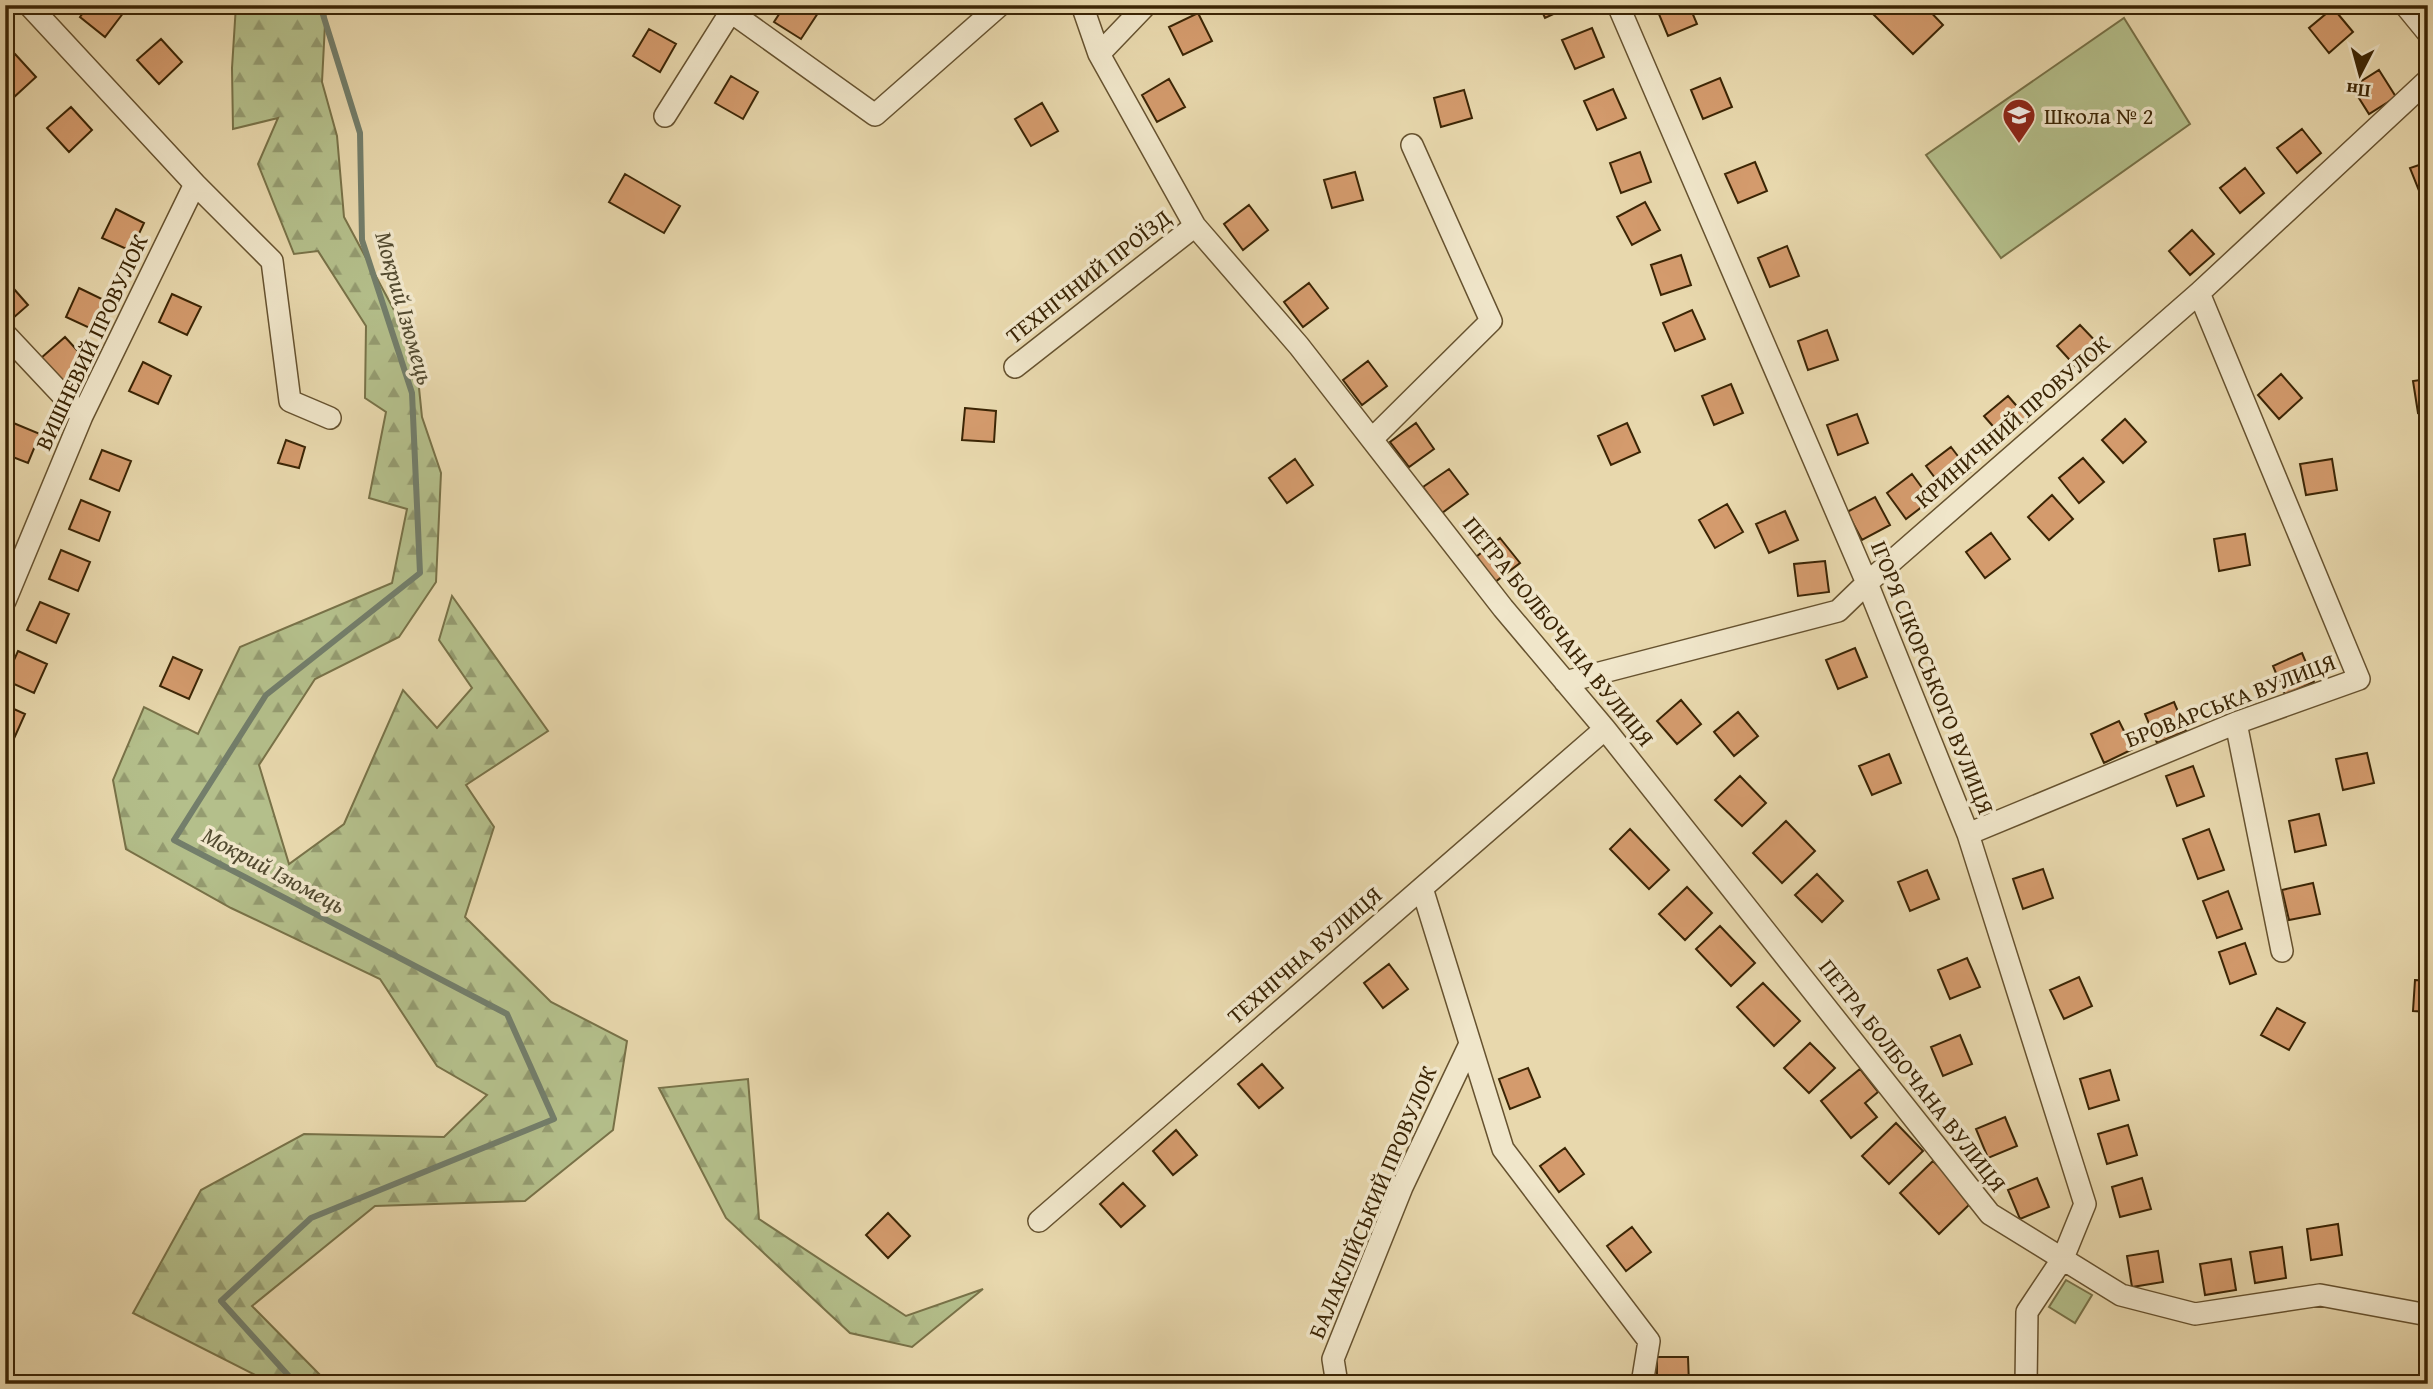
<svg xmlns="http://www.w3.org/2000/svg" width="2433" height="1389" viewBox="0 0 2433 1389" font-family="'Gentium Book Plus',serif">
  <style>
    .forest { fill: url(#forest-firs); stroke: #787248; stroke-width: 2 }
    .green { fill: #b4bf8b; stroke: #787248; stroke-width: 2 }
    .lines { fill: none; stroke-linecap: round; stroke-linejoin: round }
    .stream { stroke: #737e6b; stroke-width: 6 }
    .building { fill: #d49b6d; stroke: #3b2505; stroke-width: 2 }
    .minor-casing { stroke: #66522f; stroke-width: 24 }
    .minor { stroke: #f0e6ca; stroke-width: 21 }
    .labels { text-anchor: middle; dominant-baseline: central; stroke-width: 7; stroke-linejoin: round; paint-order: stroke }
    .poi-label { font-size: 23px; fill: #3b2505; stroke: #f0e6ca; text-anchor: start }
    .street-label { font-size: 23px; fill: #3b2505; stroke: #f0e6ca }
    .water-label { font-size: 24px; font-style: italic; fill: #524a30; stroke: #f0e6ca }
  </style>
  <defs>
    <pattern id="forest-firs" width="22" height="20" patternUnits="userSpaceOnUse" patternTransform="scale(1.75)"><rect width="22" height="20" fill="#b4bf8b"/><path d="M5 1l3.5 6h-7zM16 11l3.5 6h-7z" fill="#949b70"/></pattern>
  </defs>
  <rect width="100%" height="100%" fill="#e8d8ad"/>
  <filter id="stains"><feTurbulence type="fractalNoise" baseFrequency=".00286" numOctaves="4"/><feColorMatrix values="0 0 0 0 .2 0 0 0 0 .09 0 0 0 0 .02 0 0 0 .5 -.17"/></filter>
  <radialGradient id="worn" r=".72"><stop offset=".6" stop-color="#630" stop-opacity="0"/><stop offset="1" stop-color="#630" stop-opacity=".3"/></radialGradient>
  <!-- forest -->
  <path class="forest" d="M236 5H326L322 82 337 136 344 217 415 349 422 417 441 473 436 582 399 637 315 679 259 765 289 864 344 824 403 690 437 728 472 688 439 640 452 596 548 731 466 785 494 827 465 917 551 1002 627 1041 613 1130 525 1201 375 1206 252 1306 325 1380 425 1381V1384H263L265 1380 133 1313 201 1190 304 1134 444 1137 487 1095 437 1066 380 979 231 908 126 849 113 780 144 707 198 734 240 647 392 583 407 509 369 498 386 412 365 398 366 326 318 251 294 254 258 164 278 118 233 129 232 68Z
    M748 1079 759 1219 906 1316 983 1289 912 1347 850 1333 726 1218 659 1088Z"/>
  <!-- green -->
  <path class="green" d="M2124 18 2190 124 2001 258 1926 155Z
    M2066 1280 2092 1295 2075 1323 2049 1307Z"/>
  <g class="lines">
    <!-- stream -->
    <path class="stream" d="M296 1384 221 1301 311 1218 554 1119 507 1014 174 840 266 695 420 573 412 393 362 240 360 133 320 5"/>
  </g>
  <!-- building -->
  <path class="building" d="M89 5H116L124 12 105 37 80 17Z
    M785 5H806L818 13 801 39 774 22Z
    M1232 5H1247L1238 12Z
    M1539 5H1573L1545 18Z
    M1660 5H1689L1697 24 1668 36 1656 7Z
    M1864 5H1924L1943 25 1913 54Z
    M2333 8 2353 32 2329 53 2309 28Z
    M1198 13 1212 41 1183 55 1169 27Z
    M1592 28 1604 57 1575 69 1562 40Z
    M649 29 676 44 660 72 633 56Z
    M161 39 182 62 159 84 137 60Z
    M15 54 36 77 13 98 5 90V62Z
    M2379 70 2396 97 2369 114 2352 87Z
    M731 76 758 92 743 119 715 103Z
    M1720 78 1732 107 1703 119 1691 90Z
    M1169 79 1185 107 1157 122 1142 95Z
    M1613 89 1626 118 1597 130 1584 101Z
    M1464 90 1472 118 1441 127 1434 98Z
    M1042 103 1058 131 1031 146 1015 119Z
    M71 107 92 130 69 152 47 128Z
    M2302 129 2321 153 2297 173 2277 148Z
    M1640 152 1651 182 1621 193 1610 163Z
    M1755 162 1767 191 1738 203 1725 174Z
    M2428 162V195L2422 198 2410 168Z
    M2245 168 2264 193 2240 213 2220 188Z
    M1355 172 1363 200 1332 208 1324 180Z
    M625 174 680 206 664 233 609 202Z
    M1645 202 1660 230 1632 245 1617 217Z
    M1249 205 1268 230 1243 250 1224 224Z
    M116 209 144 223 131 251 102 238Z
    M2192 230 2214 254 2190 275 2169 251Z
    M1787 246 1799 276 1770 287 1758 258Z
    M1681 255 1691 285 1661 295 1651 265Z
    M7 281 28 305 5 325V283Z
    M1309 283 1328 308 1303 327 1284 302Z
    M79 288 108 302 94 330 66 317Z
    M172 294 201 307 187 335 159 322Z
    M1692 310 1705 339 1675 351 1663 323Z
    M2080 325 2102 348 2078 369 2057 346Z
    M1827 330 1838 360 1808 370 1798 341Z
    M65 337 86 360 63 381 41 358Z
    M1368 361 1387 386 1362 405 1343 380Z
    M143 362 171 376 158 404 129 391Z
    M2281 374 2302 398 2279 419 2258 395Z
    M2428 379V411L2418 413 2413 381Z
    M1731 384 1743 413 1714 425 1702 396Z
    M2008 396 2029 420 2005 440 1984 416Z
    M965 408 996 411 994 442 962 440Z
    M1857 414 1868 443 1838 455 1827 425Z
    M2125 419 2146 442 2123 463 2102 440Z
    M11 422 40 434 28 463 5 454V435Z
    M1416 423 1434 449 1409 467 1390 442Z
    M1627 423 1640 452 1611 465 1598 436Z
    M286 440 305 447 299 468 278 463Z
    M1951 447 1970 472 1945 491 1926 466Z
    M102 450 131 461 119 491 90 479Z
    M2083 458 2104 482 2079 503 2059 478Z
    M1295 459 1313 485 1287 503 1269 478Z
    M2332 459 2337 490 2306 495 2300 464Z
    M1449 469 1468 494 1442 513 1423 487Z
    M1912 474 1931 500 1906 519 1887 493Z
    M2052 495 2073 519 2049 540 2028 517Z
    M5 497 13 500 5 519Z
    M1875 497 1890 525 1862 540 1847 512Z
    M81 500 110 512 99 541 69 529Z
    M1727 504 1743 532 1715 548 1699 520Z
    M1785 511 1798 540 1769 553 1756 524Z
    M1991 533 2010 559 1985 578 1966 552Z
    M2245 534 2250 565 2219 571 2214 539Z
    M1500 538 1520 563 1495 582 1476 557Z
    M61 550 90 562 78 591 49 579Z
    M1825 561 1829 592 1798 596 1794 564Z
    M40 602 69 614 56 643 27 630Z
    M1855 648 1867 677 1838 689 1826 660Z
    M18 651 47 664 34 693 5 680Z
    M2302 653 2314 682 2285 695 2273 666Z
    M173 657 202 670 189 699 160 686Z
    M1681 700 1701 724 1677 744 1657 721Z
    M2174 702 2186 731 2157 743 2145 714Z
    M5 705 25 714 12 743 5 740Z
    M1738 712 1758 736 1734 756 1714 732Z
    M2119 721 2133 749 2104 763 2091 734Z
    M2367 753 2374 783 2343 790 2336 759Z
    M1889 754 1901 783 1872 795 1859 766Z
    M2193 766 2204 796 2177 806 2166 776Z
    M1740 776 1766 803 1742 826 1715 800Z
    M2319 814 2326 845 2295 852 2289 821Z
    M1786 821 1815 851 1782 883 1753 853Z
    M1630 829 1669 870 1649 889 1610 849Z
    M2209 829 2224 870 2198 879 2183 839Z
    M2043 869 2053 898 2023 909 2013 879Z
    M1927 870 1939 899 1910 911 1898 882Z
    M1817 874 1843 901 1822 922 1795 895Z
    M2313 883 2320 914 2289 920 2282 890Z
    M1687 887 1712 913 1685 940 1659 914Z
    M2228 891 2242 929 2217 938 2203 901Z
    M1720 926 1755 963 1731 986 1696 949Z
    M2245 943 2256 974 2230 984 2219 952Z
    M1967 958 1980 987 1950 999 1938 970Z
    M1389 964 1408 989 1383 1008 1364 983Z
    M2079 977 2092 1006 2064 1019 2050 990Z
    M2415 980 2428 981V1012L2413 1011Z
    M1763 983 1800 1021 1774 1046 1737 1007Z
    M2277 1008 2305 1023 2289 1050 2261 1035Z
    M1960 1035 1972 1064 1943 1076 1931 1047Z
    M1810 1043 1835 1068 1809 1093 1784 1068Z
    M1262 1064 1283 1088 1259 1108 1238 1084Z
    M1528 1068 1540 1097 1510 1109 1499 1079Z
    M1860 1069 1878 1092 1865 1103 1877 1117 1851 1138 1821 1101Z
    M2110 1070 2119 1100 2089 1109 2080 1079Z
    M2005 1117 2017 1146 1988 1158 1976 1129Z
    M1896 1123 1923 1151 1889 1184 1862 1156Z
    M2128 1125 2137 1155 2107 1164 2098 1134Z
    M1176 1130 1197 1155 1173 1175 1153 1151Z
    M1565 1148 1584 1174 1559 1192 1540 1166Z
    M1933 1161 1973 1201 1939 1234 1900 1193Z
    M2037 1178 2049 1207 2020 1219 2008 1190Z
    M2142 1178 2151 1209 2120 1217 2112 1187Z
    M1123 1183 1145 1206 1121 1227 1100 1204Z
    M888 1213 910 1236 888 1258 866 1235Z
    M2338 1224 2342 1255 2311 1260 2307 1229Z
    M1632 1227 1651 1252 1626 1271 1607 1246Z
    M2282 1247 2286 1278 2255 1283 2250 1252Z
    M2158 1251 2163 1282 2132 1287 2127 1256Z
    M2231 1259 2236 1290 2205 1295 2200 1264Z
    M1657 1357H1688L1689 1384H1657Z"/>
  <g class="lines">
    <defs>
      <path id="minor" d="M1082 5 1099 54
        M1146 5 1099 54 1195 226 1299 346 1503 608 1605 729 1990 1214 2121 1295 2195 1314 2320 1295 2428 1315
        M1618 5 1867 583 1968 834 2085 1204 2063 1258 2027 1312 2026 1384
        M2405 5 2428 33
        M731 12 875 115 1000 5
        M665 116 735 5
        M195 184 272 261 290 401 330 418
        M5 334 82 416
        M1015 367 1195 226
        M1372 439 1491 321 1412 145
        M5 601 82 416 195 184 29 5
        M1565 682 1838 611 1867 583 2199 293 2428 80
        M2236 723 2282 951
        M1968 834 2236 723 2359 679 2199 293
        M1422 888 1503 1149 1649 1341 1642 1384
        M1039 1221 1605 729
        M1337 1384 1333 1359 1402 1187 1470 1044"/>
    </defs>
    <!-- minor casing -->
    <use href="#minor" class="minor-casing"/>
    <!-- minor -->
    <use href="#minor" class="minor"/>
  </g>
  <!-- icons -->
  <defs>
    <symbol id="school-pin" viewBox="-11 -11 22 30"><path d="M0 17L-7.5 6A9.5 9.5 0 1 1 7.5 6Z" fill="#8f2418" stroke="#f0e6ca"/><path d="M0-5L7-2L0 1L-7-2ZM-4 1L0 2.5L4 1V4Q0 6-4 4Z" fill="#fff"/></symbol>
  </defs>
  <g fill-rule="evenodd">
    <use href="#school-pin" x="2000" y="96" width="38" height="52"/>
  </g>
  <g class="labels">
    <!-- poi labels -->
    <g class="poi-label">
      <text x="2044" y="115">Школа № 2</text>
    </g>
    <!-- street labels -->
    <g class="street-label">
      <text transform="translate(1088 276) rotate(-38)">ТЕХНІЧНИЙ ПРОЇЗД</text>
      <text transform="translate(91 342) rotate(-65)">ВИШНЕВИЙ ПРОВУЛОК</text>
      <text transform="translate(2012 421) rotate(-41)">КРИНИЧНИЙ ПРОВУЛОК</text>
      <text transform="translate(1559 631) rotate(51)">ПЕТРА БОЛБОЧАНА ВУЛИЦЯ</text>
      <text transform="translate(1933 677) rotate(68)">ІГОРЯ СІКОРСЬКОГО ВУЛИЦЯ</text>
      <text transform="translate(2230 700) rotate(-21)">БРОВАРСЬКА ВУЛИЦЯ</text>
      <text transform="translate(1304 955) rotate(-41)">ТЕХНІЧНА ВУЛИЦЯ</text>
      <text transform="translate(1913 1075) rotate(52)">ПЕТРА БОЛБОЧАНА ВУЛИЦЯ</text>
      <text transform="translate(1372 1202) rotate(-67)">БАЛАКЛІЙСЬКИЙ ПРОВУЛОК</text>
    </g>
    <!-- water labels -->
    <g class="water-label">
      <text transform="translate(405 308) rotate(74)">Мокрий Ізюмець</text>
      <text transform="translate(274 870) rotate(28)">Мокрий Ізюмець</text>
    </g>
  </g>
  <!-- margin -->
  <rect width="2433" height="1389" fill="none" stroke="#e8d8ad" stroke-width="28"/>
  <rect x="7" y="7" width="2419" height="1375" fill="none" stroke="#3b2505" stroke-width="3.5"/>
  <rect x="14" y="14" width="2405" height="1361" fill="none" stroke="#3b2505" stroke-width="2"/>
  <!-- north arrow -->
  <g transform="translate(2360 74) rotate(186)" stroke="#f0e6ca" stroke-width="5" paint-order="stroke">
  <path d="M0-5L12 26L0 18L-12 26Z" fill="#3b2505"/>
  <text y="-10" font-size="19" font-weight="bold" text-anchor="middle" fill="#3b2505">Пн</text>
  </g>
  <rect width="100%" height="100%" filter="url(#stains)"/>
  <rect width="100%" height="100%" fill="url(#worn)"/>
</svg>
